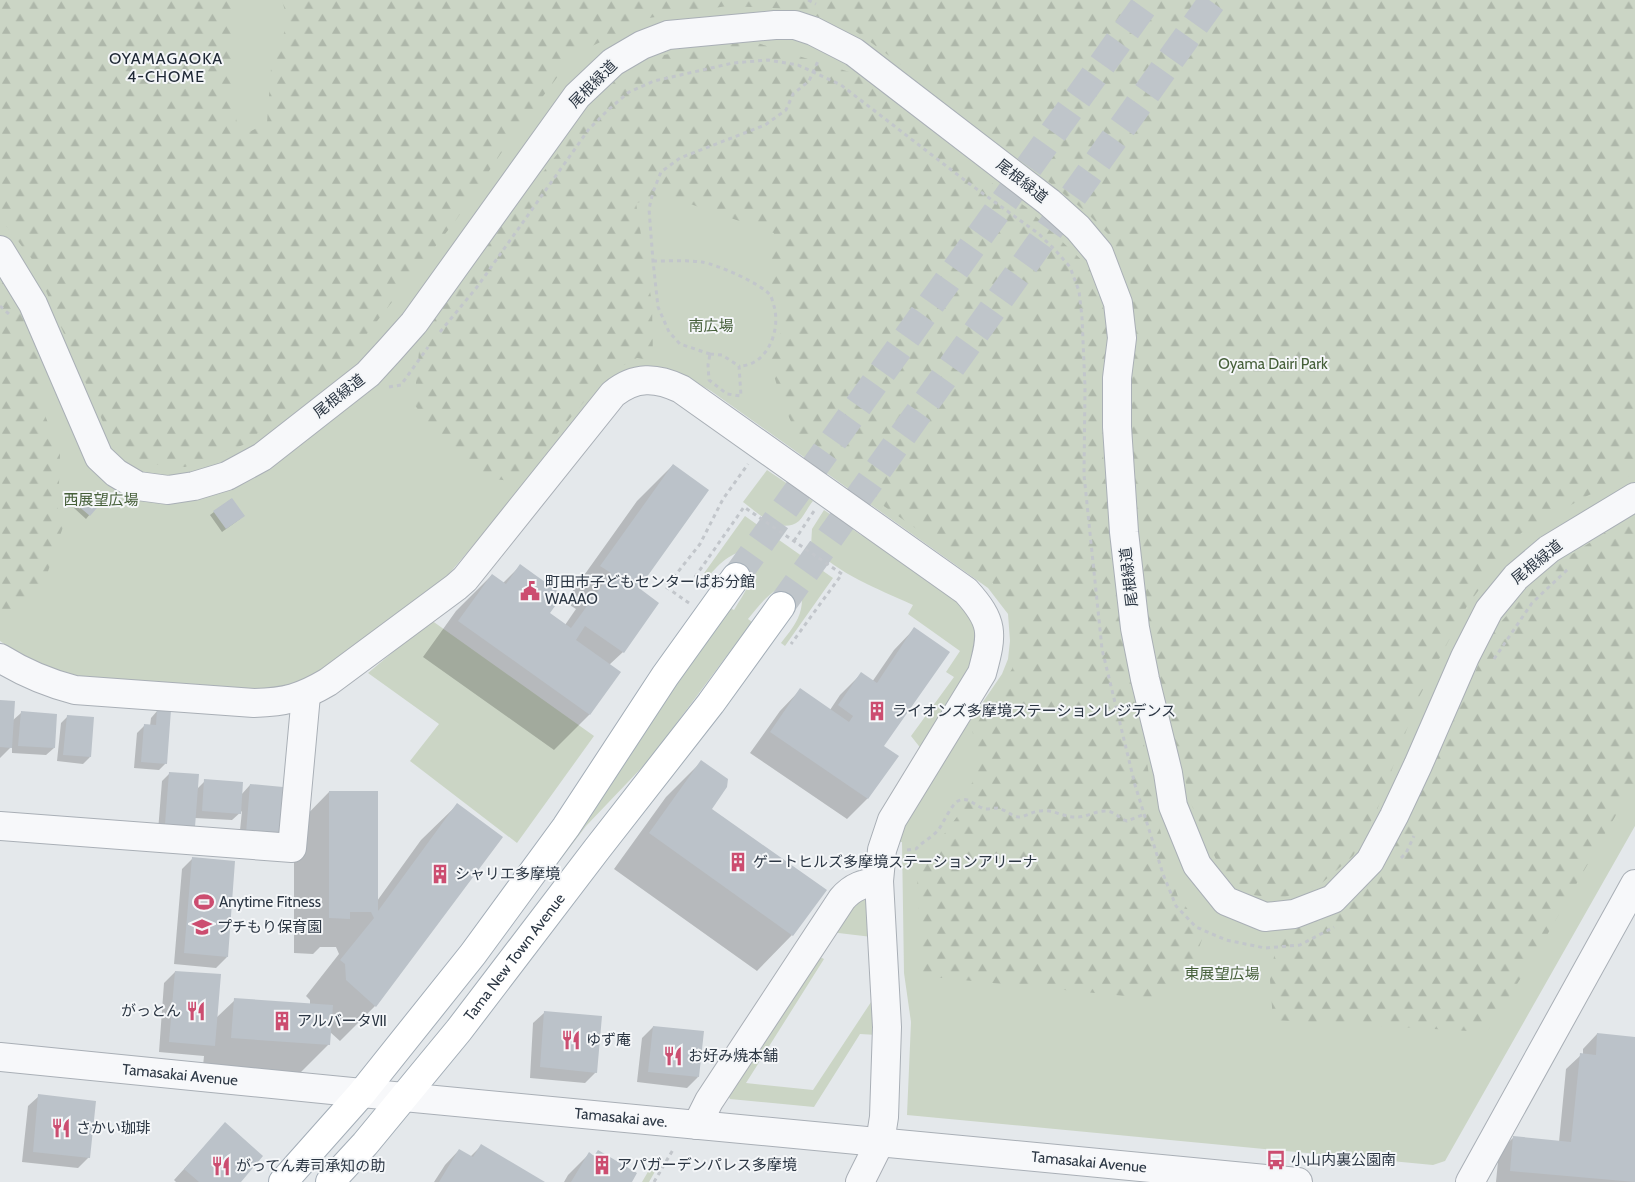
<svg xmlns="http://www.w3.org/2000/svg" width="1635" height="1182" viewBox="0 0 1635 1182" font-family="Cabin,'Noto Sans JP',sans-serif">
  <style>
    .green { fill: #cbd5c5 }
    .forest { fill: url(#forest-firs) }
    .shadow { fill: #0003 }
    .building { fill: #bbc2c9 }
    .lines { fill: none; stroke-linecap: round; stroke-linejoin: round }
    .major-tunnel { stroke: #bfc5ca; stroke-width: 28; stroke-dasharray: 28 14; stroke-linecap: butt }
    .minor-casing { stroke: #a9afb6; stroke-width: 30 }
    .major-casing { stroke: #a3adb7; stroke-width: 30 }
    .path { stroke: #c2c6cb; stroke-width: 3; stroke-dasharray: 4 4; stroke-linecap: butt }
    .minor { stroke: #f7f8fa; stroke-width: 28 }
    .major { stroke: #fff; stroke-width: 28 }
    .labels { text-anchor: middle; dominant-baseline: central; stroke-width: 4; stroke-linejoin: round; paint-order: stroke }
    .street-label { font-size: 15px; fill: #2c3744; stroke: #f4f6f8 }
    .park-label { font-size: 15px; fill: #455f39; stroke: #f4f6f8 }
    .poi-label { font-size: 15px; fill: #2c3744; stroke: #f4f6f8; text-anchor: start }
    .neighbourhood-label { font-size: 16px; letter-spacing: 1px; fill: #1e2835; stroke: #f4f6f8 }
  </style>
  <defs>
    <pattern id="forest-firs" width="22" height="20" patternUnits="userSpaceOnUse" patternTransform="scale(1.25)"><rect width="22" height="20" fill="#cbd5c5"/><path d="M5 1l3.5 6h-7zM16 11l3.5 6h-7z" fill="#aeb7aa"/></pattern>
  </defs>
  <rect width="100%" height="100%" fill="#e4e8eb"/>
  <!-- green -->
  <path class="green" d="M0 0H1635V826L1445 1161 1433 1165 907 1115 911 1022 904 973 902 842H895L907 813 1002 674 1008 659 1010 641 1008 614 988 588 711 391 682 374 652 368 589 410 448 575 373 635 314 675 292 685 251 690 192 684 84 677 52 670 25 658 0 641Z
    M767 470 813 501C808 507 804 516 799 521 780 536 757 512 743 502Z
    M824 510 861 535 877 541 960 599 979 625 978 653 922 750 911 736 954 677 946 672 960 651 908 614 913 605C876 588 840 575 811 546L812 529Z
    M745 516 833 578 785 646 781 643C787 635 794 627 798 618 806 600 803 574 778 589 766 596 757 608 748 619L752 622 649 760 586 826 548 876 635 742 730 608 734 610C742 596 767 563 745 551 725 554 713 571 701 586L697 583Z
    M431 620 594 736 517 843 410 761 439 724 368 673Z
    M861 897 869 901 872 937 830 932Z
    M814 954 824 959 746 1083 813 1090 877 993V1035L860 1034 814 1107 730 1099 727 1093Z
    M656 1158 661 1161 649 1182H642Z"/>
  <!-- forest -->
  <path class="forest" d="M0 0H241L231 33 232 91 239 137 267 123 271 69 288 22 282 0H1635V473L1587 496 1521 533 1467 606 1418 699 1377 810 1353 856 1316 888 1278 899 1254 895 1223 875 1192 806 1142 614 1128 381 1134 344 1130 276 1111 237 1085 211 914 74 854 30 797 9 727 6 649 18 574 55 510 140 456 220 342 366 243 445 185 467 142 463 106 429 54 311 35 263 0 218Z
    M751 41 859 75 962 162 1026 207 1094 272 1109 332 1102 445 1113 556 1152 793 1169 870 1178 897 1205 931 1196 956 1183 981 1161 985 1156 999 922 976 916 863 942 837 959 814 982 759 972 731 1012 669 1019 642 1016 615 992 582 804 450 782 402 769 359 783 328 780 299 769 286 774 233 667 196 636 203 652 304 653 361 637 358 607 374 517 482 480 477 440 439 414 404 420 341 457 282 616 79 663 55Z
    M0 277 37 338 41 405 60 454 59 484 55 500 63 527 40 595 19 611 0 612Z
    M1635 513V782L1539 949 1487 1032 1273 1020 1270 980 1276 945 1302 923 1326 917 1363 892 1388 850 1442 746 1494 630 1545 572Z"/>
  <!-- shadow -->
  <path class="shadow" d="M673 465 637 588 658 603 623 652 609 665 589 715 554 750 423 657 456 611 492 575 503 583 520 566 548 613 565 625 576 609 565 602 637 501Z
    M85 495 100 502 86 519 74 508Z
    M231 499 240 519 222 532 210 515Z
    M914 629 882 746 897 757 867 799 847 819 750 753 780 711 800 690 830 710 840 695 861 674 872 682 894 650Z
    M0 702 12 721 21 713 54 748 46 755 12 753V746L0 758Z
    M158 710 166 763 159 770 134 768 137 733 144 726H150L151 718Z
    M68 716 90 757 83 764 57 761 61 723Z
    M702 761 710 809 792 935 757 971 614 869 666 797Z
    M169 774 197 789 205 781 241 795 250 785 282 788 239 840 242 811 232 820 195 818 194 826 187 833 158 831 162 781Z
    M329 792 377 901 421 840 457 805 375 1006 340 1041 330 1032 329 1044 300 1073 203 1066 204 1056 159 1052 164 983 175 972 216 1018 235 1000 310 1005V1000L306 996 339 954 336 947H320L313 954 294 953V828Z
    M193 858 227 957 216 968 174 964 182 869Z
    M544 1013 596 1072 585 1083 530 1078 533 1023Z
    M653 1027 698 1077 687 1088 637 1082 642 1038Z
    M1597 1034 1635 1038V1182H1496L1499 1151 1514 1137 1559 1142 1566 1069 1581 1055H1583V1049Z
    M39 1096 89 1157 78 1168 22 1162 28 1106Z
    M225 1124 239 1182H176L174 1180Z
    M481 1146 542 1182H434L445 1165 459 1150 470 1157Z
    M598 1152 630 1182H564L568 1175 589 1154 593 1156Z"/>
  <!-- building -->
  <path class="building" d="M673 464 709 490 639 588 659 603 624 653 585 626 576 640 621 672 590 715 458 621 492 574 506 584 520 564 563 595 550 613 571 628 611 573 600 566Z
    M88 490 102 502 90 516 76 504Z
    M232 498 245 516 226 529 213 511Z
    M914 627 950 652 884 746 899 756 868 799 770 732 800 688 849 722 853 716 838 705 861 672 877 683Z
    M0 700 15 701 12 748 0 747Z
    M157 709 171 710 167 764 141 762 144 724 156 725Z
    M21 711 57 714 55 748 18 746Z
    M67 715 94 717 91 757 63 755Z
    M701 760 728 779 727 787 712 809 827 890 793 936 649 833Z
    M169 772 199 774 195 827 165 824Z
    M204 779 243 782 241 814 202 811Z
    M250 784 283 787 279 836 246 833Z
    M329 791H378V911L457 803 503 837 376 1007 346 980 345 964 340 960 374 918 371 912H350V919L329 918Z
    M192 857 235 861 228 957 184 953Z
    M175 971 221 974 215 1046 169 1042Z
    M234 998 333 1005 330 1045 231 1038Z
    M544 1011 602 1016 597 1073 540 1067Z
    M653 1026 704 1031 699 1077 648 1072Z
    M1597 1033 1635 1037V1182L1510 1171 1513 1136 1571 1142 1580 1053 1596 1055Z
    M38 1094 96 1101 90 1158 33 1152Z
    M225 1122 263 1156 241 1182H199L184 1169Z
    M481 1144 545 1182H439L459 1149 473 1157Z
    M598 1150 637 1173 632 1182H571L589 1152 594 1156Z"/>
  <g class="lines">
    <!-- major-tunnel -->
    <path class="major-tunnel" d="M736 577 1148 0
      M781 606 1213 0"/>
    <defs>
      <g id="minor">
        <path d="M0 250 33 304 99 457 116 473 138 486 168 490 194 486 227 476 262 457 368 374 390 350 414 323 577 96 613 62 642 45 668 35 775 25H795L813 31 854 52 1049 202 1078 228 1099 253 1118 303 1122 338 1117 378V427L1124 532 1135 628 1145 679 1168 773 1173 806 1197 865 1226 901 1265 917 1294 914 1333 899 1370 861 1394 816 1418 765 1465 657 1489 610 1516 577 1549 549 1635 497"/>
        <path d="M0 658C24 673 48 683 75 690L254 703C286 702 301 698 328 682L456 587 465 579 613 394C635 376 656 377 681 389L966 591C994 622 993 633 982 673L892 820 882 850 879 881 887 1027 884 1117 880 1142 860 1182"/>
        <path d="M0 826 292 848 306 695"/>
        <path id="s1" d="M0 1057 362 1093 1298 1182"/>
        <path d="M697 1125 709 1101 842 899C853 886 863 884 879 881"/>
        <path d="M1470 1182 1635 884"/>
      </g>
      <g id="major">
        <path d="M283 1182 362 1093 473 954 566 827 665 676 736 577"/>
        <path id="s2" d="M330 1182 365 1144 459 1030 597 849 711 703 781 606"/>
      </g>
    </defs>
    <!-- minor casing -->
    <use href="#minor" class="minor-casing"/>
    <!-- major casing -->
    <use href="#major" class="major-casing"/>
    <!-- path -->
    <path class="path" d="M808 0 816 4
      M653 261C669 261 686 260 702 262 716 264 762 284 770 295 772 298 773 303 774 306 781 331 767 366 739 366
      M0 306 9 314
      M440 332 477 287 589 129 608 110 629 92 654 81 733 63 768 60 798 65 841 85 967 182 1039 234 1055 250 1070 267 1079 291 1082 317 1085 387 1084 475 1102 649 1135 785 1163 874 1176 906 1196 927 1226 940 1265 948 1300 945 1334 927
      M710 354 680 344 669 332 658 307 653 261 649 209 653 192 661 172 680 158 765 125 786 110 793 94 809 81 818 61
      M710 354 722 355 739 366 741 396 727 394 709 380 708 365Z
      M389 387 401 385 428 347
      M794 541 814 511
      M695 577 744 507 842 574 791 644
      M689 603 666 587 700 544 723 499 748 464
      M1494 659 1532 603 1569 568
      M907 850 916 849C923 841 933 837 939 829 944 822 951 805 958 801 968 796 974 805 982 808 986 810 992 808 997 808 1005 809 1011 816 1018 817 1026 817 1033 811 1040 811 1054 809 1064 818 1077 817 1087 817 1097 810 1107 811 1115 812 1120 819 1127 821L1145 814
      M1401 858 1406 853 1414 836
      M654 1182 674 1148"/>
    <!-- minor -->
    <use href="#minor" class="minor"/>
    <!-- major -->
    <use href="#major" class="major"/>
  </g>
  <!-- icons -->
  <defs>
    <symbol id="civic-bare" viewBox="-9 -9 18 18"><path d="M-.6-6.5H3V-4.5H.6V-3L4-1V1h2V6H-6V1h2V-1L-.6-3ZM-1.2 2.5V6h2.4V2.5Z" fill="#cc4d70" stroke="#f4f6f8" stroke-width="2.5" paint-order="stroke"/></symbol>
    <symbol id="building-bare" viewBox="-9 -9 18 18"><path d="M-4-6H4V6H1V3H-1V6H-4ZM-2.5-4.3h1.7v1.8h-1.7ZM.8-4.3h1.7v1.8H.8ZM-2.5-1h1.7V.8h-1.7ZM.8-1h1.7V.8H.8Z" fill="#cc4d70" stroke="#f4f6f8" stroke-width="2.5" paint-order="stroke"/></symbol>
    <symbol id="stadium-bare" viewBox="-9 -9 18 18"><path d="M0-5a6.5 5 0 1 0 0 10a6.5 5 0 1 0 0-10ZM-3.5-1.8h7v3.6h-7Z" fill="#cc4d70" stroke="#f4f6f8" stroke-width="2.5" paint-order="stroke"/></symbol>
    <symbol id="school-bare" viewBox="-9 -9 18 18"><path d="M0-5L7-2L0 1L-7-2ZM-4 1L0 2.5L4 1V4Q0 6-4 4Z" fill="#cc4d70" stroke="#f4f6f8" stroke-width="2.5" paint-order="stroke"/></symbol>
    <symbol id="restaurant-bare" viewBox="-9 -9 18 18"><path d="M-5-6h1v4h1v-4h1v4h1v-4h1v5L-1.5 .5V6h-2V.5L-5-1ZM5-6V6H3V1.5H1.5Q1.5-4 5-6Z" fill="#cc4d70" stroke="#f4f6f8" stroke-width="2.5" paint-order="stroke"/></symbol>
    <symbol id="bus-bare" viewBox="-9 -9 18 18"><path d="M-5-6H5V4H4V6H2V4H-2V6H-4V4H-5ZM-3.5-4V0h7V-4ZM-3.5 1.2v1.5H-2V1.2ZM2 1.2v1.5H3.5V1.2Z" fill="#cc4d70" stroke="#f4f6f8" stroke-width="2.5" paint-order="stroke"/></symbol>
  </defs>
  <g fill-rule="evenodd">
    <use href="#civic-bare" x="516" y="577" width="28" height="28"/>
    <use href="#building-bare" x="863" y="697" width="28" height="28"/>
    <use href="#building-bare" x="724" y="848" width="28" height="28"/>
    <use href="#building-bare" x="426" y="860" width="28" height="28"/>
    <use href="#stadium-bare" x="190" y="888" width="28" height="28"/>
    <use href="#school-bare" x="188" y="913" width="28" height="28"/>
    <use href="#restaurant-bare" x="182" y="997" width="28" height="28"/>
    <use href="#building-bare" x="268" y="1007" width="28" height="28"/>
    <use href="#restaurant-bare" x="557" y="1026" width="28" height="28"/>
    <use href="#restaurant-bare" x="659" y="1042" width="28" height="28"/>
    <use href="#restaurant-bare" x="47" y="1114" width="28" height="28"/>
    <use href="#bus-bare" x="1262" y="1146" width="28" height="28"/>
    <use href="#building-bare" x="588" y="1151" width="28" height="28"/>
    <use href="#restaurant-bare" x="207" y="1152" width="28" height="28"/>
  </g>
  <g class="labels">
    <!-- street labels -->
    <g class="street-label">
      <text transform="translate(593 84) rotate(-45)">尾根緑道</text>
      <text transform="translate(1022 181) rotate(38)">尾根緑道</text>
      <text transform="translate(339 396) rotate(-38)">尾根緑道</text>
      <text transform="translate(1537 562) rotate(-39)">尾根緑道</text>
      <text transform="translate(1129 577) rotate(-97)">尾根緑道</text>
      <text stroke="none"><textPath href="#s2" startOffset="291">Tama New Town Avenue</textPath></text>
      <text stroke="none"><textPath href="#s1" startOffset="181">Tamasakai Avenue</textPath></text>
      <text stroke="none"><textPath href="#s1" startOffset="624">Tamasakai ave.</textPath></text>
      <text stroke="none"><textPath href="#s1" startOffset="1094">Tamasakai Avenue</textPath></text>
    </g>
    <!-- park labels -->
    <g class="park-label">
      <text x="711" y="326">南広場</text>
      <text x="1273" y="364">Oyama Dairi Park</text>
      <text x="101" y="500">西展望広場</text>
      <text x="1222" y="974">東展望広場</text>
    </g>
    <!-- poi labels -->
    <g class="poi-label">
      <text x="545" y="582">町田市子どもセンターぱお分館<tspan x="545" dy="17">WAAAO</tspan></text>
      <text x="892" y="711">ライオンズ多摩境ステーションレジデンス</text>
      <text x="753" y="862">ゲートヒルズ多摩境ステーションアリーナ</text>
      <text x="455" y="874">シャリエ多摩境</text>
      <text x="219" y="902">Anytime Fitness</text>
      <text x="217" y="927">プチもり保育園</text>
      <text x="181" y="1011" text-anchor="end">がっとん</text>
      <text x="297" y="1021">アルバータⅦ</text>
      <text x="586" y="1040">ゆず庵</text>
      <text x="688" y="1056">お好み焼本舗</text>
      <text x="76" y="1128">さかい珈琲</text>
      <text x="1291" y="1160">小山内裏公園南</text>
      <text x="617" y="1165">アパガーデンパレス多摩境</text>
      <text x="236" y="1166">がってん寿司承知の助</text>
    </g>
    <!-- neighbourhood labels -->
    <g class="neighbourhood-label">
      <text x="166" y="58">OYAMAGAOKA<tspan x="166" dy="18">4-CHOME</tspan></text>
    </g>
  </g>
</svg>
